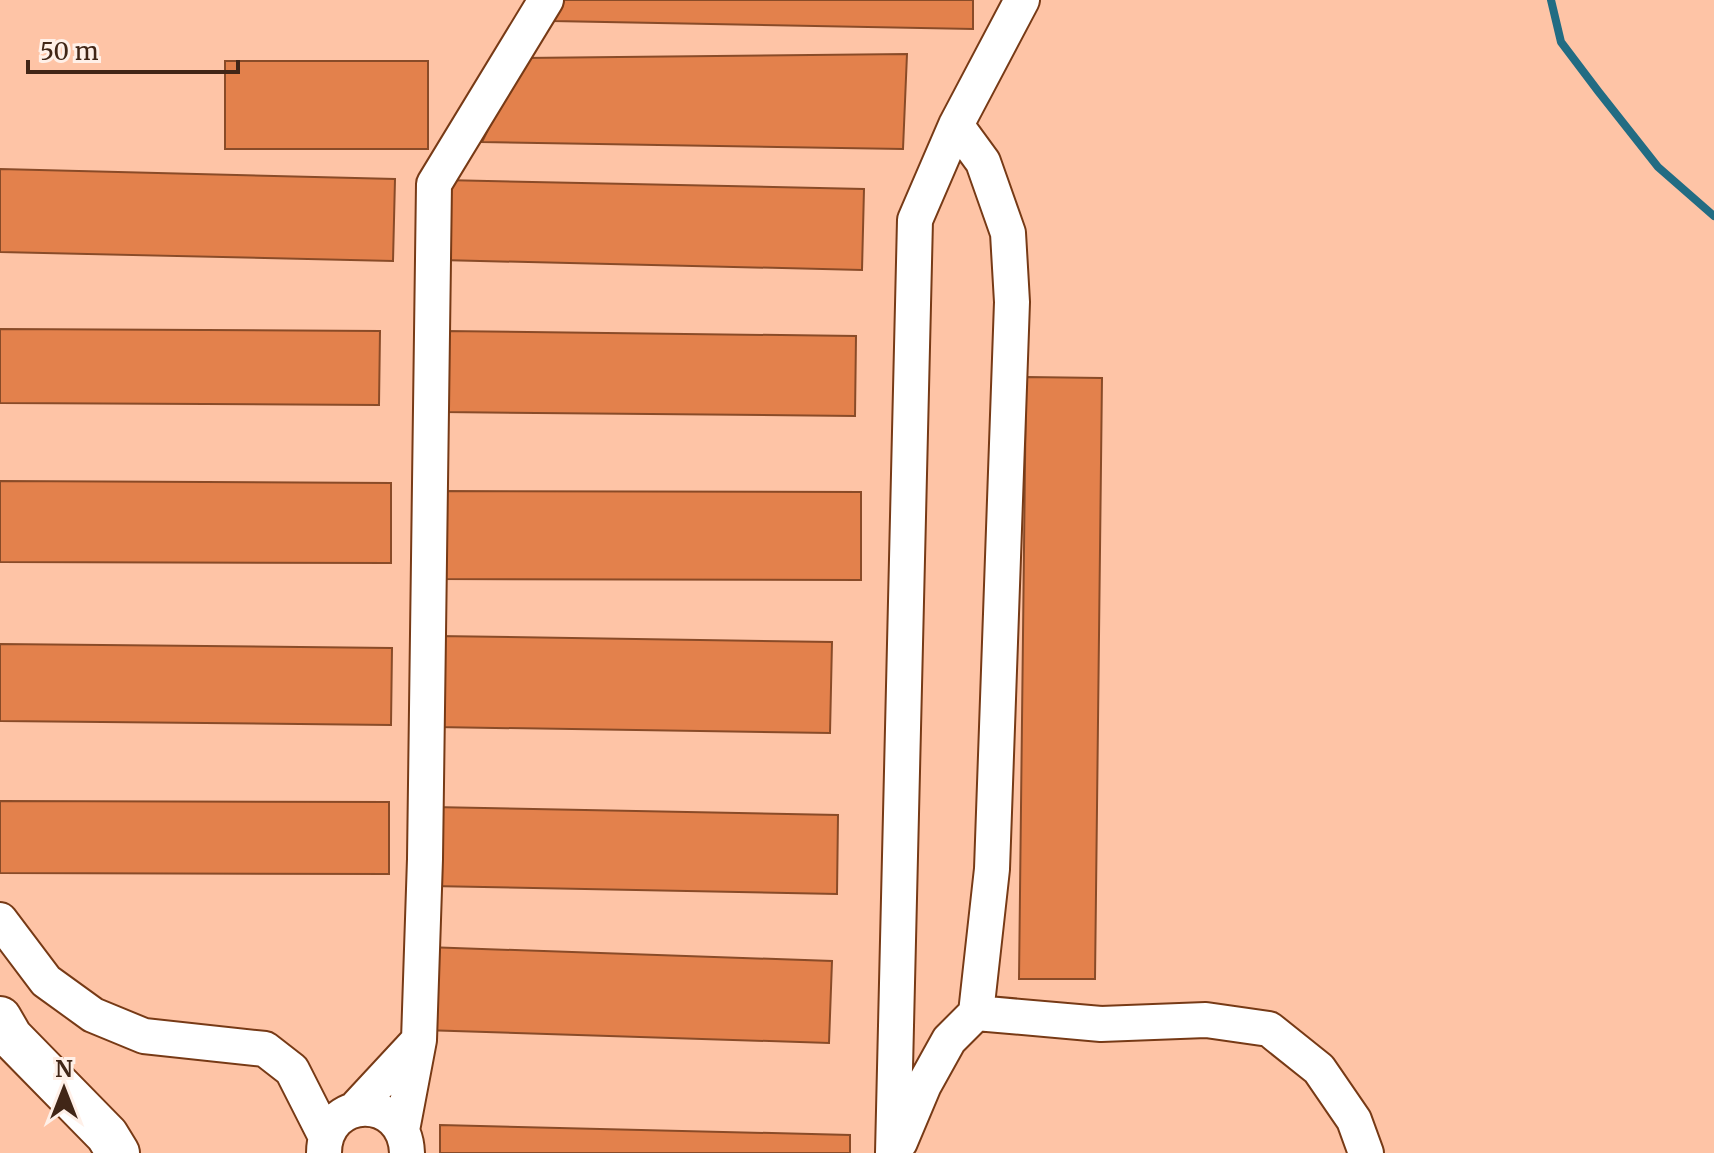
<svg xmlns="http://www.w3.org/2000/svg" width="1714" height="1153" viewBox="0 0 1714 1153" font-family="Merriweather,serif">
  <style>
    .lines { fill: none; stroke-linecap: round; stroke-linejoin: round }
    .stream { stroke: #226c83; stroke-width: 8 }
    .building { fill: #e3814c; stroke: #894b28; stroke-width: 2 }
    .minor-casing { stroke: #773a16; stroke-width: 38 }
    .major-casing { stroke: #773a16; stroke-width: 46 }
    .minor { stroke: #fff; stroke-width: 34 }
    .major { stroke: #fff; stroke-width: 42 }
  </style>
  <rect width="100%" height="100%" fill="#fec4a6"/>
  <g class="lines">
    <!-- stream -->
    <path class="stream" d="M1551 0 1561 42 1598 91 1658 167 1714 216"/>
  </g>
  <!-- building -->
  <path class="building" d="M564 0H973V29L553 21Z
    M907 54 903 149 482 142 523 58Z
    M225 61H428V149H225Z
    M0 169 395 179 393 261 0 252Z
    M443 180 864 189 862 270 441 260Z
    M0 329 380 331 379 405 0 403Z
    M444 331 856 336 855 416 443 412Z
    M1026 377 1102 378 1095 979H1019Z
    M0 481 391 483V563L0 562Z
    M438 491 861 492V580L438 579Z
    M437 636 832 642 830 733 436 727Z
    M0 644 392 648 391 725 0 721Z
    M0 801 389 802V874L0 873Z
    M432 807 838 815 837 894 431 886Z
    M426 947 832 961 829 1043 423 1030Z
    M440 1125 850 1135V1153H440Z"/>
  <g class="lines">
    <defs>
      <path id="minor" d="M956 125 983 162 1008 233 1012 302 992 869 976 1013
        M0 920 46 981 93 1015 144 1036 265 1049 292 1070 326 1137
        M354 1110 419 1040
        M402 1130 419 1040 425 859 434 184 546 0
        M900 1142 924 1085 949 1040 976 1013 1101 1024 1206 1020 1269 1029 1319 1069 1354 1120 1366 1153
        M324 1153C324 1095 405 1093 407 1153
        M893 1153 915 220 956 125 1022 0"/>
      <path id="major" d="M0 1018 11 1037 107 1135 118 1153"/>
    </defs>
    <!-- minor casing -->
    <use href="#minor" class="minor-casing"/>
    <!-- major casing -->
    <use href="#major" class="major-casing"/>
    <!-- minor -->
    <use href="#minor" class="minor"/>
    <!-- major -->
    <use href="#major" class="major"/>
  </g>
  <!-- north arrow -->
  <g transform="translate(64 1089)" stroke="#fff0e8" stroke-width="6" paint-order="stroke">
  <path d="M0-6L14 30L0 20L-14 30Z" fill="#412617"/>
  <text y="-12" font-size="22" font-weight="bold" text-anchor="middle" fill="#412617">N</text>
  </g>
  <!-- scale -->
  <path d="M28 60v12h210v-12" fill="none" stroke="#412617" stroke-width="4"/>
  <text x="40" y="60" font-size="24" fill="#412617" stroke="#fff0e8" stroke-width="6" paint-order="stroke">50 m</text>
</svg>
